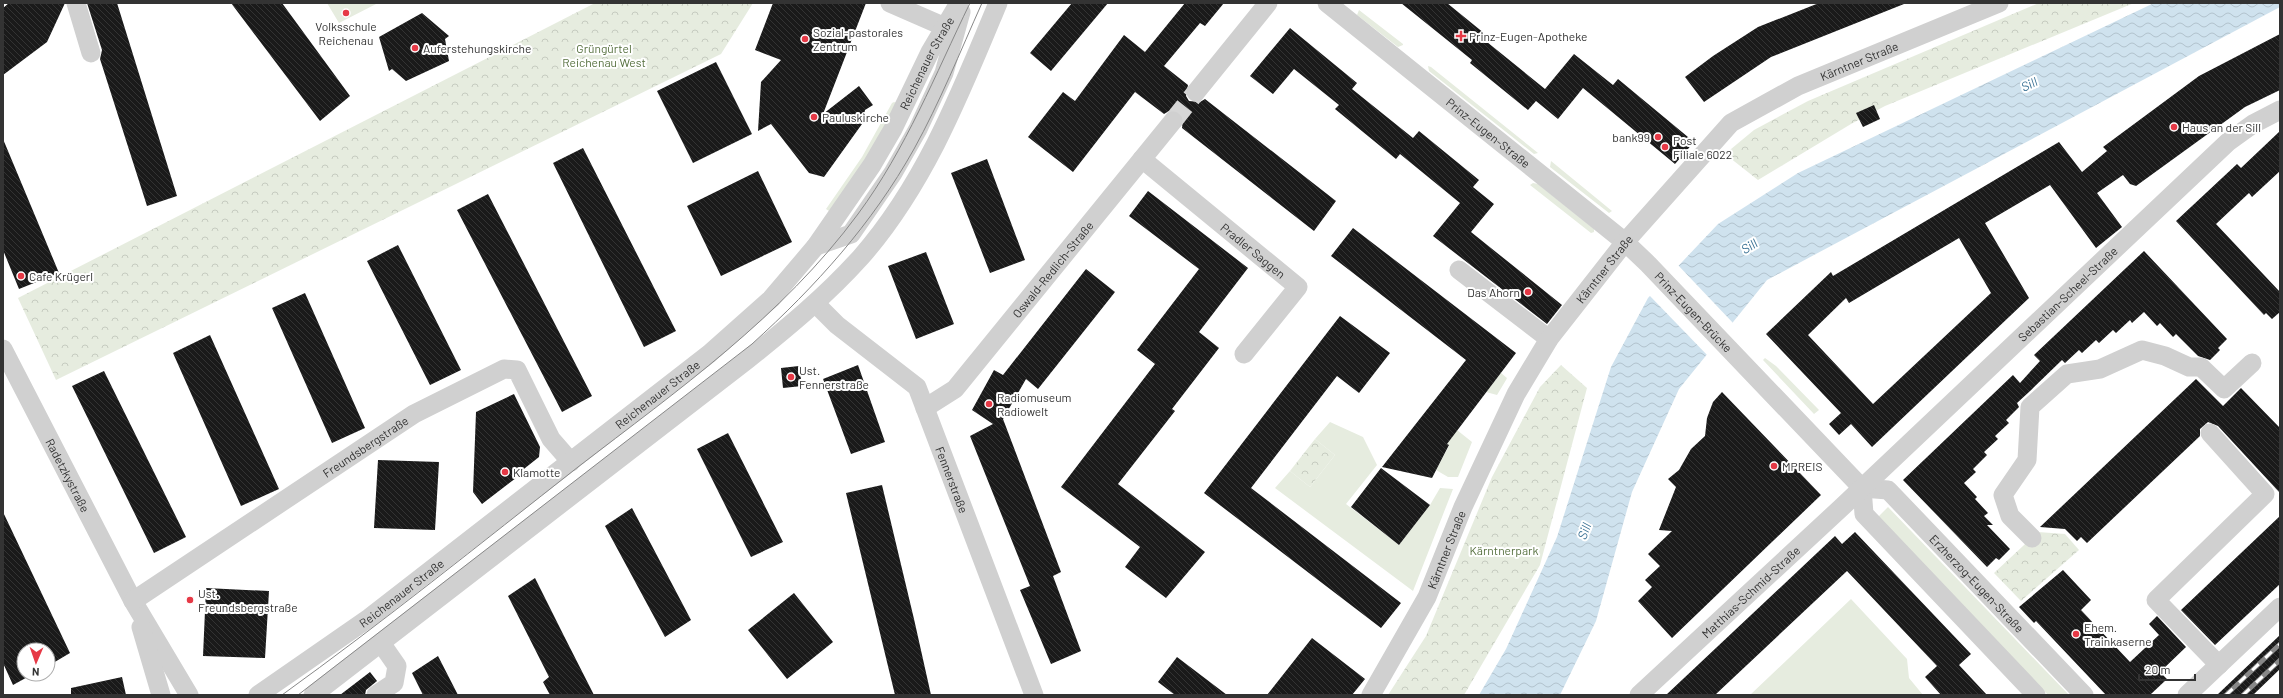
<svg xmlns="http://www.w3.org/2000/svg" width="2283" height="698" viewBox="0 0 2283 698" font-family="Barlow,sans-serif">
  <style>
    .grass { fill: #e6ecdf }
    .forest { fill: url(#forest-crowns) }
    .water { fill: url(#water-waves) }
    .pier { fill: #fff }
    .building { fill: url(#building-back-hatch); fill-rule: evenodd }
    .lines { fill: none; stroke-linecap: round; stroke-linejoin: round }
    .minor-tunnel { stroke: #d6d6d6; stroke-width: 19; stroke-dasharray: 19 10; stroke-linecap: butt }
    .minor { stroke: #d0d0d0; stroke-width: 19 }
    .tram { stroke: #888; stroke-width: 1 }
    .rail-casing { stroke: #888; stroke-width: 4.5 }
    .rail { stroke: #fff; stroke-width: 3; stroke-dasharray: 9; stroke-linecap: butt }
    .poi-dot { fill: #e63946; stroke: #fff; stroke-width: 1.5 }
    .labels { text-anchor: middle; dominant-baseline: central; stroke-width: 4; stroke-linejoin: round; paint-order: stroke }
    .poi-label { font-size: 12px; fill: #333; stroke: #fff; text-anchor: start }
    .park-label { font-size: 12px; fill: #56703f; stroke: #fff }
    .street-label { font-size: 12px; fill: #333; stroke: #fff }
    .water-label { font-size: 13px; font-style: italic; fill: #3f7597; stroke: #fff }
  </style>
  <defs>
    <pattern id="forest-crowns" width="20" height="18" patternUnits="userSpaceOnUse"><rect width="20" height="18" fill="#e6ecdf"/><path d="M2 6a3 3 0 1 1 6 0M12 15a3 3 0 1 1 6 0" fill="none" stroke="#c6cbc0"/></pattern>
    <pattern id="water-waves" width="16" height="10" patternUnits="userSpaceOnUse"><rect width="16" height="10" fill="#cfe2ee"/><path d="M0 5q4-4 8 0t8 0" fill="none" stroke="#b2c2cd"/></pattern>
    <pattern id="building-back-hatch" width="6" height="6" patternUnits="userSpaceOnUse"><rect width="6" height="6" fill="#1a1a1a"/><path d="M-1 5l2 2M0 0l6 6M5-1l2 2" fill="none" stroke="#333"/></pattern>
  </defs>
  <rect width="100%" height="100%" fill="#fff"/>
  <!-- grass -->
  <path class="grass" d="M327 3H378L339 23Z
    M1359 10 1403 44V45L1398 47 1357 15Z
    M1428 66 1431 67 1538 153 1534 154 1429 71Z
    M894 102 900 104 832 213 826 209 862 157 892 103Z
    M1551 161 1612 211 1609 213 1550 167Z
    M1533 183 1538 184 1594 229V232L1591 233 1530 185Z
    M1765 358 1776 366 1819 410 1814 414 1763 360Z
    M1501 373 1507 378 1506 380 1497 395 1486 392Z
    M1330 422 1363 437 1377 465 1346 504 1399 545 1430 505 1440 488 1453 489 1413 591 1275 488 1290 471 1310 487 1335 455 1315 439Z
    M1457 430 1472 442 1458 477H1448L1436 470 1449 446 1447 444Z
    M1888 507 2069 695H2048L1878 517Z
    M1851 599 1907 659 1909 678 1923 695H1750Z"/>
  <!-- forest -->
  <path class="forest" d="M595 3H753L721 54 56 380 18 298Z
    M2039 3H2134L1885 106 1851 124 1758 180 1725 154 1754 130 1808 101Z
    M1561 365 1587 388 1540 565 1464 695H1388L1426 636 1492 477 1540 387Z
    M1315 439 1335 455 1310 487 1290 471Z
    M2038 532 2065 534 2079 550 2021 601 1994 573Z"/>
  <!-- water -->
  <path class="water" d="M2154 3H2280V7L1767 280 1679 389 1632 492 1596 621 1560 695H1479L1506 649 1557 537 1611 367 1648 298 1718 224 1798 173Z"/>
  <!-- pier -->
  <path class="pier" d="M1677 264 1734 324 1708 356 1649 295Z"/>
  <!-- building -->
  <path class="building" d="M9 3H65L47 42 3 75V8Z
    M87 3H117L177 196 147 206 100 59 102 50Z
    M231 3H282L350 96 320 121Z
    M773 3H866L823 114 859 86 873 105 865 110 862 124 824 177 809 173 771 124 758 131 761 82 781 60 755 50Z
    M1072 3H1108L1051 71 1030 53Z
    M1185 3H1224L1205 26 1200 23 1164 66 1188 85 1186 96 1189 101 1200 102 1205 99 1336 201 1314 231 1182 128 1183 117 1180 112 1169 111 1164 114 1135 92 1073 172 1028 137 1063 92 1075 101 1124 35 1145 52Z
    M1401 3H1447L1490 38 1487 42 1545 89 1574 54 1613 85 1618 79 1694 142 1675 164 1583 88 1558 119 1536 101 1528 110 1470 63 1472 60Z
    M1819 3 1904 4 1771 57 1704 102 1685 77 1713 56 1758 27Z
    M422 13 449 36 445 39 449 61 406 81 392 69 389 71 379 37Z
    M1290 28 1357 83 1352 89 1413 138 1419 131 1479 180 1473 187 1494 204 1471 232 1562 305 1547 324 1433 236 1460 203 1400 154 1396 159 1335 109 1339 105 1294 69 1273 94 1250 76Z
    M2280 34V90L2245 107 2136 186 2130 184 2123 175 2097 193 2122 227 2096 248 2050 185 1985 223 2029 298 1872 447 1851 424 1839 435 1829 424 1841 413 1766 334 1831 272 1833 276 2059 142 2082 172 2107 151 2103 147 2199 76ZM1959 238 1991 293 1873 404 1808 335 1846 298 1849 303Z
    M716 62 752 134 693 163 657 91Z
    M1874 105 1880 119 1863 127 1856 113Z
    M2280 131V171L2252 197 2249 193 2216 224 2280 292V312L2272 319 2266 313 2264 315 2176 221 2237 164 2241 168Z
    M3 139 59 273 19 289 3 250Z
    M583 148 676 331 644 347 553 163Z
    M987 159 1025 260 990 273 951 173Z
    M758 171 792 242 721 276 687 206Z
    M1148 191 1248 268 1199 332 1219 348 1172 409 1175 411 1118 484 1205 552 1166 598 1125 567 1140 547 1061 487 1155 364 1137 350 1199 269 1129 216Z
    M488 194 592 396 562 412 457 210Z
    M1353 228 1516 353 1447 444 1449 445 1432 478 1382 467 1466 360 1331 256Z
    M398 245 461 370 430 385 367 261Z
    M2144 251 2227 339 2218 348 2220 350 2210 360 2198 356 2176 334 2173 337 2160 323 2157 326 2144 312 2132 323 2130 320 2116 333 2113 330 2099 343 2096 340 2082 353 2079 350 2065 363 2062 360 2029 392 2017 403 2019 407 2006 420 2009 423 1995 436 1998 439 1984 452 1987 455 1973 469 1976 472 1964 483 1977 497 1975 499 1988 513 1984 516 1993 525H1987L2010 549 1999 560 1996 558 1987 567 1903 480 2013 375 2020 383 2040 361 2034 355Z
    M926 252 954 324 916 339 888 266Z
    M1086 269 1115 292 1038 389 1026 379 1003 419 1061 572 1053 576 1081 651 1051 664 1020 590 1030 586 970 436 993 424 972 410 994 370 1003 375Z
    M305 293 365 428 332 443 272 308Z
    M1340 316 1390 353 1359 393 1337 376 1251 488 1401 603 1381 628 1204 493Z
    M210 335 279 489 241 506 173 353Z
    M858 365 885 442 851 454 823 379Z
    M799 366 802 386 783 388 781 368Z
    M104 371 186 537 154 553 72 386Z
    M2196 379 2223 406 2241 388 2280 428V493L2218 426 2208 422 2200 429V436L2087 543 2081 537 2077 541 2065 529 2040 527Z
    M1722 392 1821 495 1672 638 1638 601 1652 587 1645 580 1660 566 1648 554 1672 531 1659 530 1676 487 1668 479 1679 470 1691 449 1705 436 1707 418 1713 402Z
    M514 394 540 447 539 457 515 476 516 478 482 504 473 492 476 412Z
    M728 433 783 542 751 557 697 449Z
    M378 460 439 462 435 530 374 528Z
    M1381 468 1430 505 1399 545 1351 507Z
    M882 485 914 619 931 695H895L846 493Z
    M632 508 691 620 665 637 605 526Z
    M3 512 70 653 48 666V650H24V674H33L13 685 3 663Z
    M2280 516V584L2215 645 2181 610Z
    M1855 532 1971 654 1959 665 1987 695H1941L1925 677 1937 666 1847 571 1715 695H1666L1835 536 1842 544Z
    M2063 570 2091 600 2081 610 2130 662 2159 635 2149 624 2157 616 2186 647 2160 672 2167 679 2150 695H2106L2036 621 2034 623 2019 607Z
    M535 578 564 636 594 695H550L543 682 549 677 508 596Z
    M206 588 269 591 265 658 203 656Z
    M794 593 833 642 787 679 748 630Z
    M2280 635V669L2253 695H2217Z
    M1312 638 1365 679 1352 695H1267Z
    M438 656 458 695H423L412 673Z
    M1177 657 1227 695H1175L1158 682Z
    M370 672 377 681 366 690 365 695H340Z
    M122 677 126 695H71V688Z"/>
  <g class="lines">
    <!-- minor-tunnel -->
    <path class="minor-tunnel" d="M1173 121 1196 92"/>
    <!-- minor -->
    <g class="minor">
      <path d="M76 3 91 53"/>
      <path d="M890 3 945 27"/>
      <path id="s1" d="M1327 3 1625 242 1648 264 1862 488 1864 514 2036 695"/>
      <path d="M1196 92 1268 3"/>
      <path id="s2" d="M1142 159 1298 287 1244 354"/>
      <path d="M816 246 851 234 893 173 918 129 944 73 961 12"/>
      <path d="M1459 270 1549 339"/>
      <path id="s3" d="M816 304 837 325 917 387 1034 695"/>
      <path id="s4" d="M3 349 133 601 189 695"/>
      <path id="s5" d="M925 408 955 389 1173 121"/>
      <path d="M2210 433 2265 494 2156 600 2219 665"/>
      <path id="s6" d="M1862 488 1888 490 2084 695"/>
      <path d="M2032 538 2010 516 2003 495 2027 460 2030 407 2067 374 2100 369 2142 350 2165 356 2189 367H2201L2224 389 2252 363"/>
      <path id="s7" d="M133 601 414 414 504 369 517 370 551 439 571 462"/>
      <path d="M141 627 161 695"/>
      <path id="s8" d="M258 695 369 618 709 354 771 299 816 246 872 165 893 129 930 52 959 3"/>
      <path d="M313 695 747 360C787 328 826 296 861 257 925 184 961 92 998 3"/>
      <path d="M376 695 394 683 397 666 381 643"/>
      <path id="s9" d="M1371 695 1427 597 1463 507 1516 394 1549 339 1625 242 1731 123 1798 86 1999 3"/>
      <path id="s10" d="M1639 695 1843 506 2228 142 2253 124 2280 110"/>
      <path d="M2187 695 2280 607"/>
    </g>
    <!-- tram -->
    <path class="tram" d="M282 695C383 622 480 544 578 467 678 390 782 317 858 214 906 149 935 75 970 3
      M298 695 752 344C816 286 872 224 914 149 940 102 960 52 982 3"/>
    <defs>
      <path id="rail" d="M2226 695 2280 644
        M2243 695 2280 660"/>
    </defs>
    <!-- rail casing -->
    <use href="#rail" class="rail-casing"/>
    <!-- rail -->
    <use href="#rail" class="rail"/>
  </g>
  <!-- markers -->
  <g class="poi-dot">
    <circle cx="346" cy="13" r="4"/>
    <path d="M1459 30h4v4h4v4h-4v4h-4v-4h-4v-4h4z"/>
    <circle cx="805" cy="39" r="4"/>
    <circle cx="415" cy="48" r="4"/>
    <circle cx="814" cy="117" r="4"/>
    <circle cx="2174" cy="127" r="4"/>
    <circle cx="1658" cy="137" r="4"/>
    <circle cx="1665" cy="147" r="4"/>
    <circle cx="21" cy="276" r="4"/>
    <circle cx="1528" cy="292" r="4"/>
    <circle cx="791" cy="377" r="4"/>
    <circle cx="989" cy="404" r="4"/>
    <circle cx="1774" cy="466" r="4"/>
    <circle cx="505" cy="472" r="4"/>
    <circle cx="190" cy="600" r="4"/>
    <circle cx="2076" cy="634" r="4"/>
  </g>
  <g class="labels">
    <!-- poi labels -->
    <g class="poi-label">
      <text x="346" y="26" text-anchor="middle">Volksschule<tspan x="346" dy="14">Reichenau</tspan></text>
      <text x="813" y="32">Sozial-pastorales<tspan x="813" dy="14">Zentrum</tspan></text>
      <text x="1469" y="36">Prinz-Eugen-Apotheke</text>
      <text x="423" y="48">Auferstehungskirche</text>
      <text x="822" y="117">Pauluskirche</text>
      <text x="2182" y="127">Haus an der Sill</text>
      <text x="1650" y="137" text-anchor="end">bank99</text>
      <text x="1673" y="140">Post<tspan x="1673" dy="14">Filiale 6022</tspan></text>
      <text x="29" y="276">Cafe Krügerl</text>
      <text x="1520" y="292" text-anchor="end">Das Ahorn</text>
      <text x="799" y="370">Ust.<tspan x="799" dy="14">Fennerstraße</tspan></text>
      <text x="997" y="397">Radiomuseum<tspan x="997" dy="14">Radiowelt</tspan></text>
      <text x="1782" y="466">MPREIS</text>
      <text x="513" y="472">Klamotte</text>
      <text x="198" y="593">Ust.<tspan x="198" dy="14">Freundsbergstraße</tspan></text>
      <text x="2084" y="627">Ehem.<tspan x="2084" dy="14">Trainkaserne</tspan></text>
    </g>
    <!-- park labels -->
    <g class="park-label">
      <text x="604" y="48">Grüngürtel<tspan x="604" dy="14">Reichenau West</tspan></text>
      <text x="1504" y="550">Kärntnerpark</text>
    </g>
    <!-- street labels -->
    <g class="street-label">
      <text stroke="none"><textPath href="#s9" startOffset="824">Kärntner Straße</textPath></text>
      <text stroke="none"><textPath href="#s8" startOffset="932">Reichenauer Straße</textPath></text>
      <text stroke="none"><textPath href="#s1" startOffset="207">Prinz-Eugen-Straße</textPath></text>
      <text stroke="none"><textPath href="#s2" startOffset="144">Pradler Saggen</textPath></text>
      <text stroke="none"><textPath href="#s5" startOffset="190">Oswald-Redlich-Straße</textPath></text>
      <text stroke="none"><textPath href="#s9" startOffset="488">Kärntner Straße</textPath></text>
      <text stroke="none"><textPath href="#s10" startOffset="587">Sebastian-Scheel-Straße</textPath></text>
      <text stroke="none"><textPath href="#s1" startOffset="480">Prinz-Eugen-Brücke</textPath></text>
      <text stroke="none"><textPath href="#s8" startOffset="500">Reichenauer Straße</textPath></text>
      <text stroke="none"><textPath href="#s7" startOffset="279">Freundsbergstraße</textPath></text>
      <text stroke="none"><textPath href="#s4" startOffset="142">Radetzkystraße</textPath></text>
      <text stroke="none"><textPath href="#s3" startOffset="230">Fennerstraße</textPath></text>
      <text stroke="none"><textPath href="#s9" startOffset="164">Kärntner Straße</textPath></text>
      <text stroke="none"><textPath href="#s6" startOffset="155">Erzherzog-Eugen-Straße</textPath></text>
      <text stroke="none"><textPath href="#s10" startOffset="152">Matthias-Schmid-Straße</textPath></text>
      <text stroke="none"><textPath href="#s8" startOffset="176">Reichenauer Straße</textPath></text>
    </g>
    <!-- water labels -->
    <g class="water-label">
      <text transform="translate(2029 84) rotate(-25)">Sill</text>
      <text transform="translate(1749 246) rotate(-32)">Sill</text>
      <text transform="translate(1584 531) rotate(-69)">Sill</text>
    </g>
  </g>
  <!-- border -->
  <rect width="2283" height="698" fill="none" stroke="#333333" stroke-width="8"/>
  <!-- north arrow -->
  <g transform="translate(36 662) rotate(182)"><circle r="19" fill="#ffffff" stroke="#adadad"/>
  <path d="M0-3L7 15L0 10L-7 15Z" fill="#e63946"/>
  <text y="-6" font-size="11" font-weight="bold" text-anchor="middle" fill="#333333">N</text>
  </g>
  <!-- scale -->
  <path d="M2139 674v6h56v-6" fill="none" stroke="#333333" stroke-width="2"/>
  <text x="2145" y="674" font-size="12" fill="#333333" stroke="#ffffff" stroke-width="3" paint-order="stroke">20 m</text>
</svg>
